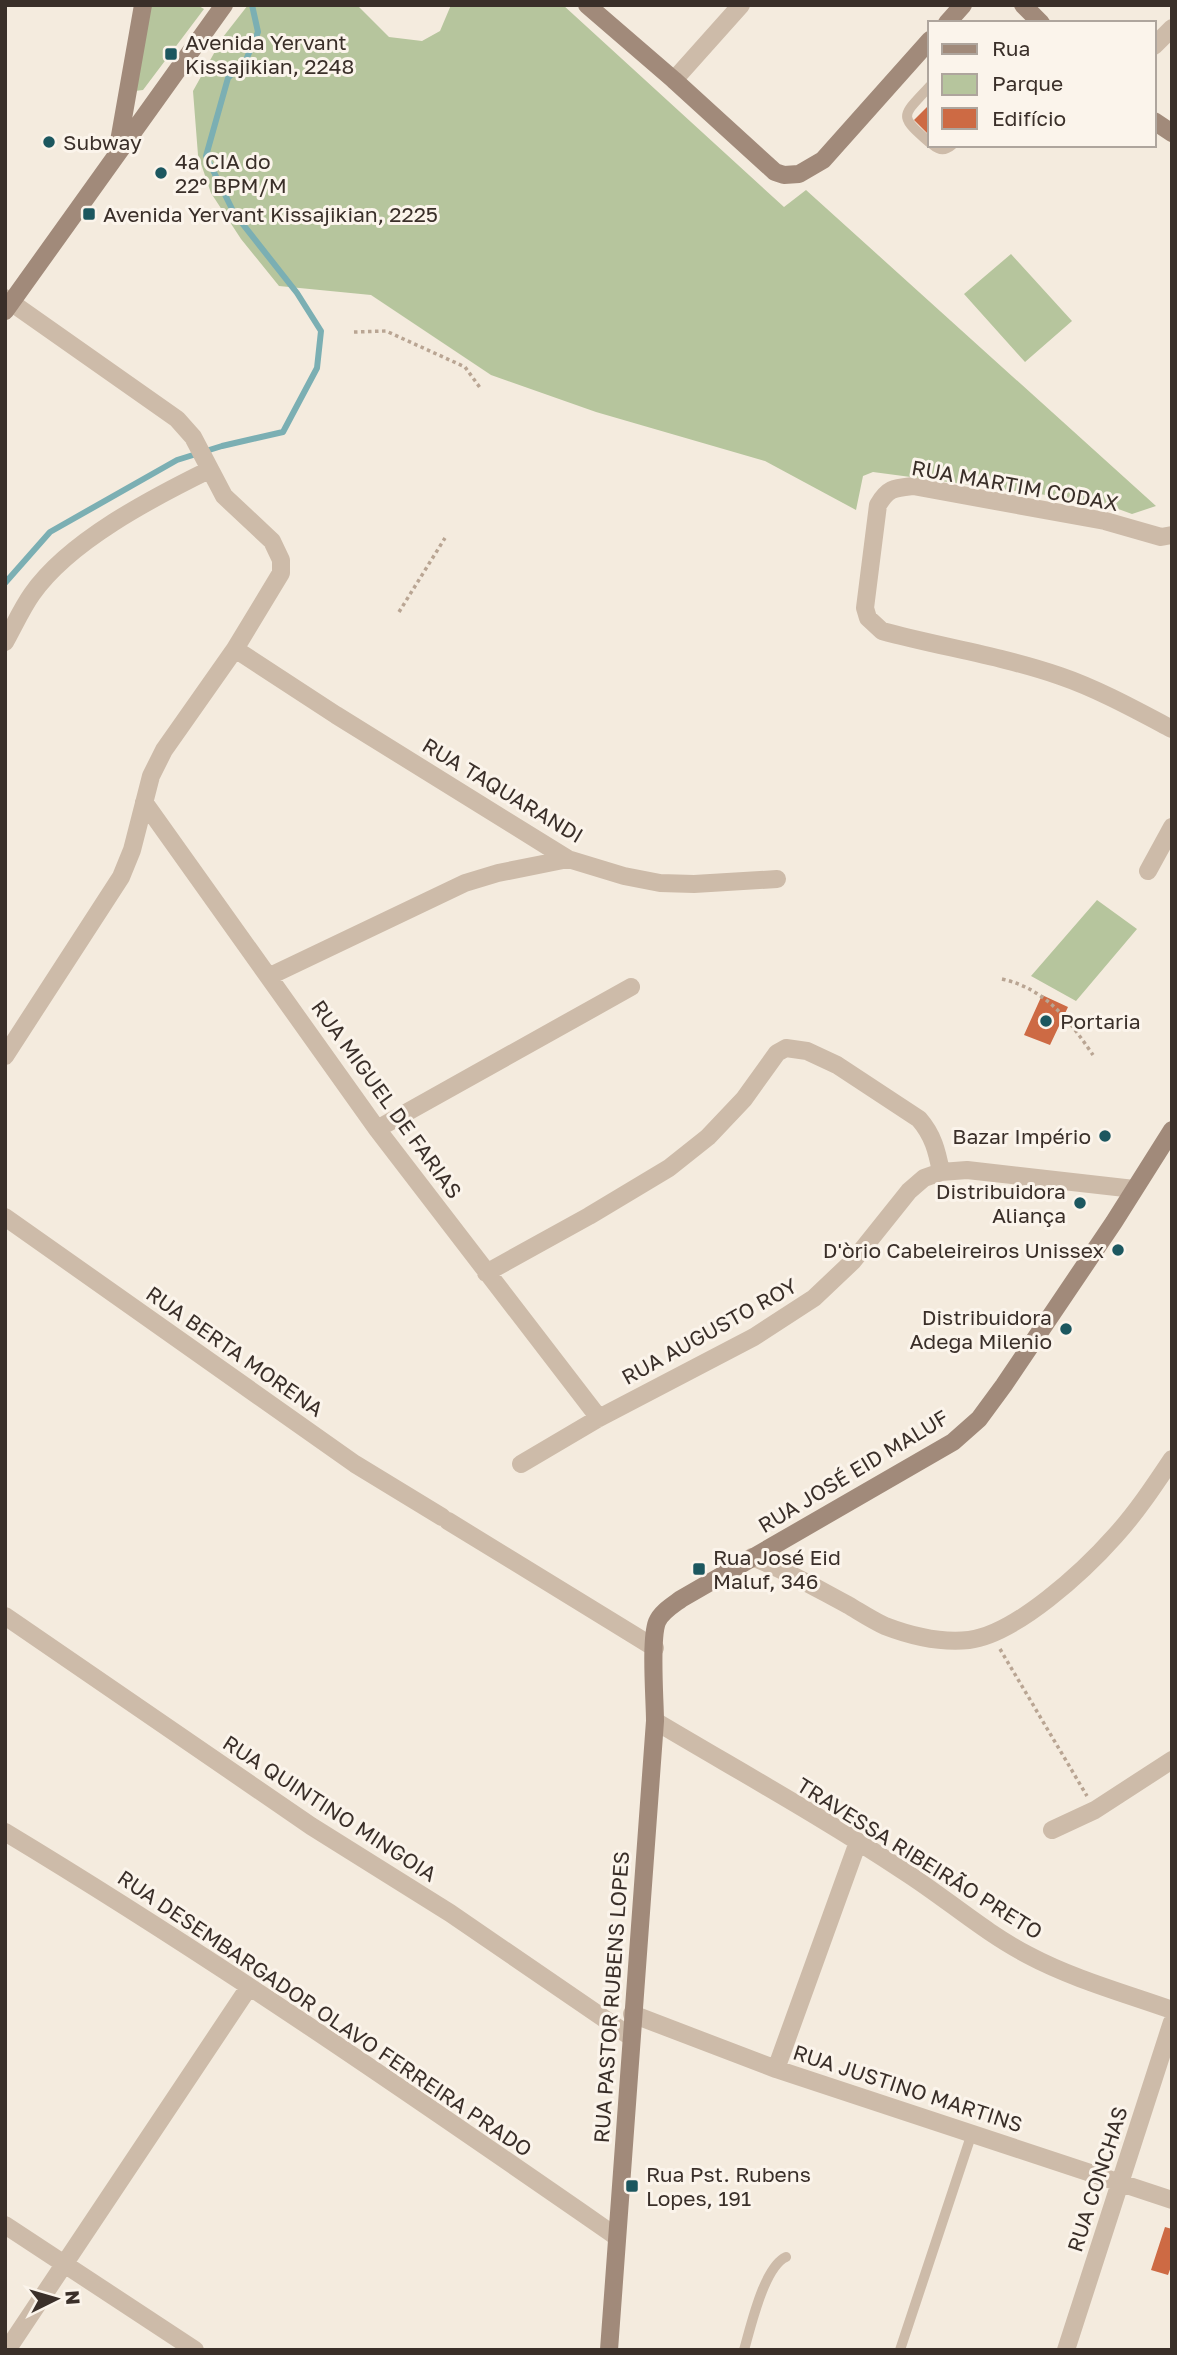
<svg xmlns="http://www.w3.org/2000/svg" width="1177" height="2355" viewBox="0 0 1177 2355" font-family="'Golos Text',sans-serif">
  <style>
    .green { fill: #b6c59d }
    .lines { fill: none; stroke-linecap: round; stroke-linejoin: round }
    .stream { stroke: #7bafb3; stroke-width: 6 }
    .building { fill: #cd6a44 }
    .path { stroke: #b9a593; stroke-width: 3.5; stroke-dasharray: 3.5 3.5; stroke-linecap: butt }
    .lane { stroke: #cdbba9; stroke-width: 10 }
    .street { stroke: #cdbba9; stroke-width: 18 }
    .secondary { stroke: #a18a7a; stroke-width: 18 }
    .poi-dot { fill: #1c575f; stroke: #fbf4eb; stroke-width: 2.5 }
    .labels { text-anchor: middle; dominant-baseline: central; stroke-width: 6; stroke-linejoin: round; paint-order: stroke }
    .poi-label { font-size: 21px; fill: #3a2f29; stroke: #fbf4eb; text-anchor: start }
    .street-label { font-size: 21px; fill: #3a2f29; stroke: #fbf4eb }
  </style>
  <rect width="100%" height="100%" fill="#f4ebde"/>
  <!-- green -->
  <path class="green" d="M149 5H197L204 9 143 90 135 91Z
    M248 5H357L389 37 422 41 440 31 451 5H563L784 207 806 190 1156 506 1132 514 1099 502 873 472 863 476 856 510 765 461 596 412 491 375 371 295 279 286 241 239 211 193 198 155 193 91 223 37Z
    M1011 254 1072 321 1025 362 964 294Z
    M1097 900 1137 929 1076 1001 1031 976Z"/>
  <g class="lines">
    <!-- stream -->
    <path class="stream" d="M5 583 50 532 177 460 222 446 283 432 317 368 321 331 297 293 234 213 206 156 228 78 246 60 258 32 252 5"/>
  </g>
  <!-- building -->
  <path class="building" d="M930 104V136L914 120Z
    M1042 995 1068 1007 1050 1045 1024 1035Z
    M1165 2227 1172 2229V2264L1168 2275 1151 2270Z"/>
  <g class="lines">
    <!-- path -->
    <path class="path" d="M354 332 386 331 465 367 481 389
      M399 612 445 538
      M1002 979C1046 989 1069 1020 1093 1055
      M1000 1649 1087 1796"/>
    <!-- lane -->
    <path class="lane" d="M930 86C902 117 897 114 930 143
      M933 145C940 151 945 151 952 145
      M744 2350C751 2326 764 2267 786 2257
      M900 2350 972 2133"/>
    <!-- street -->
    <path class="street" d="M1154 46 1172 28
      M674 80 741 5
      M5 298 177 419 193 437 224 496 272 541 281 560V573L235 649 164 750 151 776 132 850 121 877 5 1056
      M1172 535 1161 537 1105 521 913 486C894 488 888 488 878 505L865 608 868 618 882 631C941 647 1002 656 1060 676 1098 689 1136 710 1172 729
      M5 642C14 626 22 608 32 594 69 541 152 498 209 470
      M235 649 336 715 568 859 624 876 660 883 694 884 777 879
      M144 802 377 1129 599 1418
      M1148 871 1172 827
      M270 976 465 883 498 873 568 859
      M377 1129 631 987
      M5 1217 355 1464 442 1517
      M486 1273 589 1216 669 1168 708 1137 744 1099 777 1053 786 1048 807 1051 837 1065 919 1119C933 1135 937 1151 941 1172
      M521 1464 599 1418 754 1337 814 1298 853 1261 909 1191 924 1178 941 1172 967 1170 1134 1189
      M448 1521 655 1648
      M752 1557C786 1570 816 1588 848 1605 860 1612 872 1620 885 1626 911 1636 941 1643 969 1640 1016 1634 1084 1571 1115 1536 1136 1513 1154 1486 1172 1459
      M5 1616 311 1826 450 1913 631 2037
      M655 1721C739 1771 824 1818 905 1872 947 1899 984 1932 1028 1955 1073 1979 1124 1993 1172 2010
      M1052 1830 1095 1810 1172 1760
      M5 1832C214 1958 416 2098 617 2237
      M632 2014 776 2069 1172 2200
      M776 2069 858 1842
      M5 2225 195 2350
      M7 2350 249 1987
      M1066 2350 1172 2022"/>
    <!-- secondary -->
    <path class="secondary" d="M587 5 674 80 775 172 784 175 799 174 823 160 930 40
      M1023 5 1041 23
      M947 23 963 5
      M1154 121 1172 133
      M118 147 143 5
      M5 311 224 5
      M609 2350 655 1721C655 1700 650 1640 657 1622 661 1612 673 1605 681 1599L953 1442 979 1419 1004 1385 1114 1222 1172 1130"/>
  </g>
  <!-- markers -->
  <g class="poi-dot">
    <rect x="164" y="47" width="14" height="14" rx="3.5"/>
    <circle cx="49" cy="142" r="7"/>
    <circle cx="161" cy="173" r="7"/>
    <rect x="82" y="207" width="14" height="14" rx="3.5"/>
    <circle cx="1046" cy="1021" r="7"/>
    <circle cx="1105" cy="1136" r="7"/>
    <circle cx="1080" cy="1203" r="7"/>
    <circle cx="1118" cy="1250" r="7"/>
    <circle cx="1066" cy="1329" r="7"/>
    <rect x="692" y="1562" width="14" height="14" rx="3.5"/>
    <rect x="625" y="2179" width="14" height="14" rx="3.5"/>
  </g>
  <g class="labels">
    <!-- poi labels -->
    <g class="poi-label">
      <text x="185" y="42">Avenida Yervant<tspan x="185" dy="24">Kissajikian, 2248</tspan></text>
      <text x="63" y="142">Subway</text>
      <text x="175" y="161">4ª CIA do<tspan x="175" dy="24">22° BPM/M</tspan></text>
      <text x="103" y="214">Avenida Yervant Kissajikian, 2225</text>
      <text x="1060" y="1021">Portaria</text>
      <text x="1091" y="1136" text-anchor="end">Bazar Império</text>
      <text x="1066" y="1191" text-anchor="end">Distribuidora<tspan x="1066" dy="24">Aliança</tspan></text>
      <text x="1104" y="1250" text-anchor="end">D'òrio Cabeleireiros Unissex</text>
      <text x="1052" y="1317" text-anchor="end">Distribuidora<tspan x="1052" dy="24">Adega Milenio</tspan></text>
      <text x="713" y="1557">Rua José Eid<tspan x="713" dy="24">Maluf, 346</tspan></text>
      <text x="646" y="2174">Rua Pst. Rubens<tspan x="646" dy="24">Lopes, 191</tspan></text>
    </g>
    <!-- street labels -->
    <g class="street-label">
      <text transform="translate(1015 485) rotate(10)">RUA MARTIM CODAX</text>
      <text transform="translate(503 790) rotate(31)">RUA TAQUARANDI</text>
      <text transform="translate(387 1099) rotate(54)">RUA MIGUEL DE FARIAS</text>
      <text transform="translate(709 1331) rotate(-29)">RUA AUGUSTO ROY</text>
      <text transform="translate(235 1351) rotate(35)">RUA BERTA MORENA</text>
      <text transform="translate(853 1471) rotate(-31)">RUA JOSÉ EID MALUF</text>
      <text transform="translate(330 1808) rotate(33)">RUA QUINTINO MINGOIA</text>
      <text transform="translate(920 1858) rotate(32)">TRAVESSA RIBEIRÃO PRETO</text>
      <text transform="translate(611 1997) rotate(-86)">RUA PASTOR RUBENS LOPES</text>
      <text transform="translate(325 2013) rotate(34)">RUA DESEMBARGADOR OLAVO FERREIRA PRADO</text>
      <text transform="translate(908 2088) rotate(18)">RUA JUSTINO MARTINS</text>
      <text transform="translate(1097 2179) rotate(-72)">RUA CONCHAS</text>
    </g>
  </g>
  <!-- border -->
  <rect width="1177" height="2355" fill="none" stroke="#3a2f29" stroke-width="14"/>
  <!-- legend -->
  <rect x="928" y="21" width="228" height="126" fill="#fbf4eb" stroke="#aea59d" stroke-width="2"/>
  <rect x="942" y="44" width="35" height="10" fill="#a18a7a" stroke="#aea59d" stroke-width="2"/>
  <text x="992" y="56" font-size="21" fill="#3a2f29">Rua</text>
  <rect x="942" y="74" width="35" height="21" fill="#b6c59d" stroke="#aea59d" stroke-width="2"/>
  <text x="992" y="91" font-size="21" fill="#3a2f29">Parque</text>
  <rect x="942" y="108" width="35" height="21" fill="#cd6a44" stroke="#aea59d" stroke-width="2"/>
  <text x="992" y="126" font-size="21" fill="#3a2f29">Edifício</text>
  <!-- north arrow -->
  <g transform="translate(56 2299) rotate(85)" stroke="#fbf4eb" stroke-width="5" paint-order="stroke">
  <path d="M0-5L12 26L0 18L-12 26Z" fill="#3a2f29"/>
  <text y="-10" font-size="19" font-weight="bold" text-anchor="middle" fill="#3a2f29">N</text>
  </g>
</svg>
